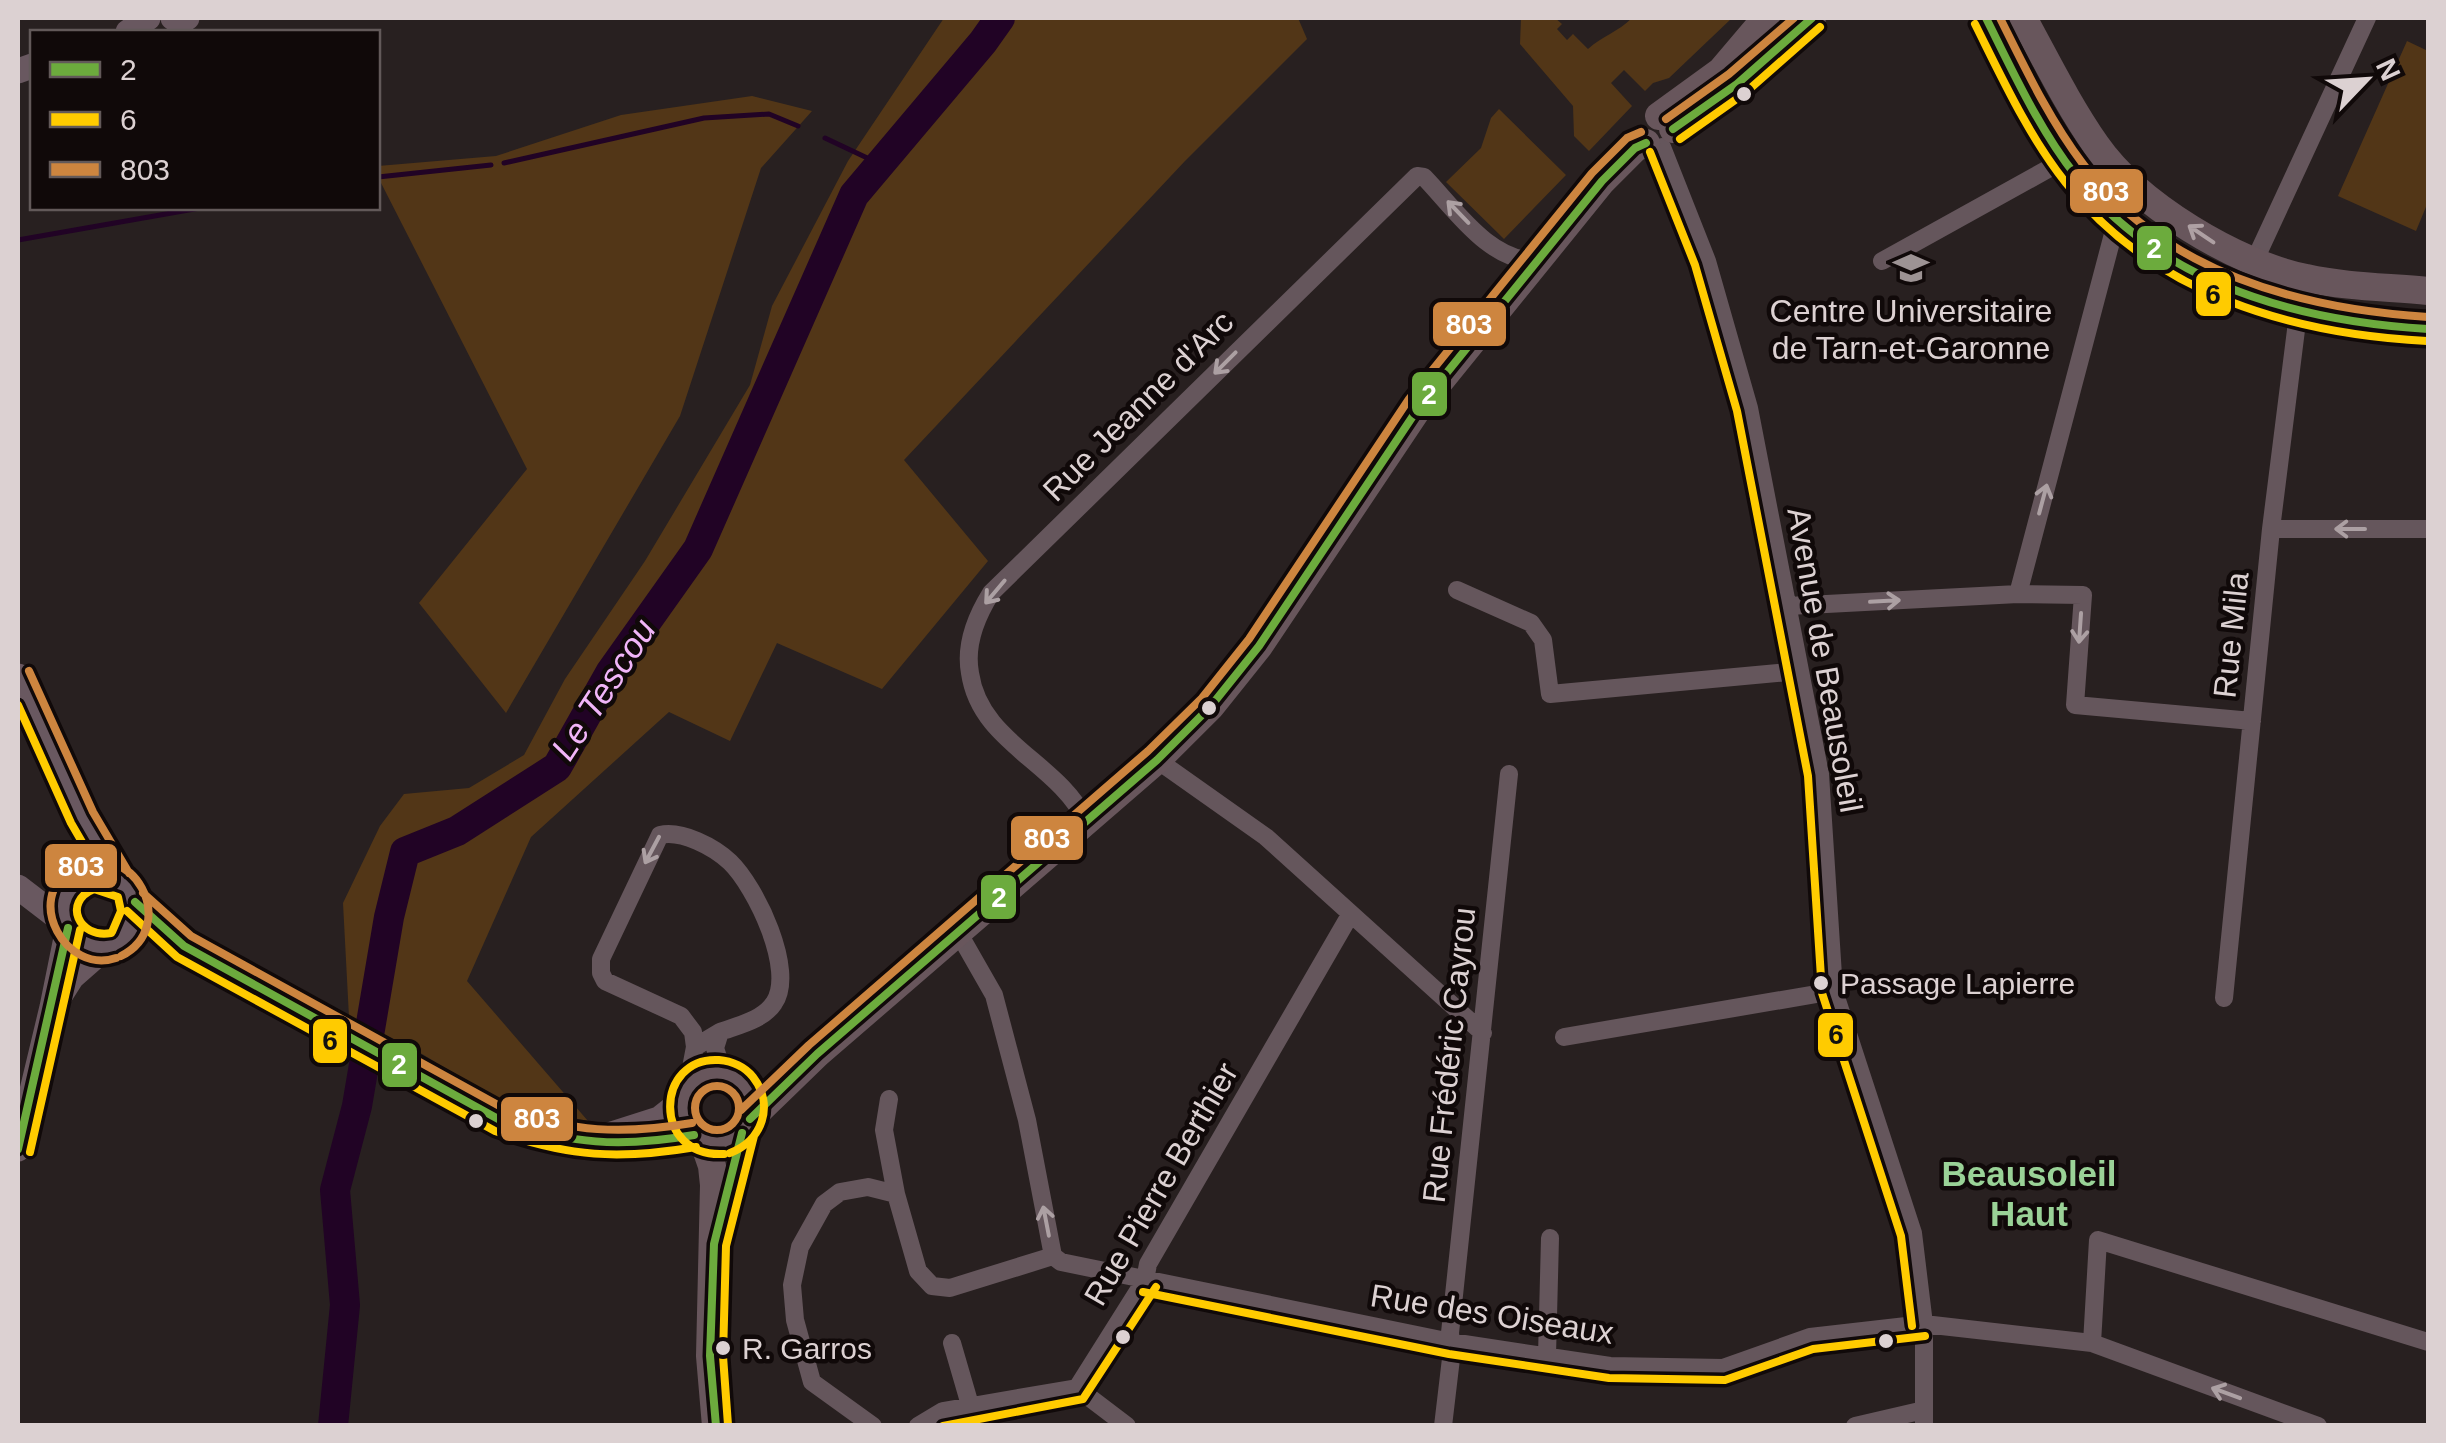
<svg xmlns="http://www.w3.org/2000/svg" width="2446" height="1443" viewBox="0 0 2446 1443" font-family="Helvetica,sans-serif">
  <style>
    .green { fill: #523617 }
    .lines { fill: none; stroke-linecap: round; stroke-linejoin: round }
    .stream { stroke: #210325; stroke-width: 5 }
    .river { stroke: #210325; stroke-width: 30 }
    .street { stroke: #65565c; stroke-width: 18 }
    .secondary { stroke: #695860; stroke-width: 25 }
    .primary { stroke: #68565c; stroke-width: 28 }
    .bus-1-casing { stroke: #100909; stroke-width: 15 }
    .bus-2-casing { stroke: #100909; stroke-width: 15 }
    .bus-3-casing { stroke: #100909; stroke-width: 15 }
    .bus-1 { stroke: #6cab3d; stroke-width: 8 }
    .bus-2 { stroke: #ffcb00; stroke-width: 8 }
    .bus-3 { stroke: #cd853f; stroke-width: 8 }
    .oneway { stroke: #aca0a3 }
    .oneway2 { stroke: #aea0a3 }
    .bus-dot { fill: #dcd1d2; stroke: #100909; stroke-width: 4 }
    .labels { text-anchor: middle; dominant-baseline: central; stroke-width: 9; stroke-linejoin: round; paint-order: stroke }
    .bus-label { font-size: 30px; fill: #dcd1d2; stroke: #100909; text-anchor: start }
    .poi-label { font-size: 32px; fill: #dcd1d2; stroke: #100909 }
    .street-label { font-size: 32px; fill: #dcd1d2; stroke: #100909 }
    .water-label { font-size: 35px; font-style: italic; fill: #f0b5f8; stroke: #100909 }
    .neighbourhood-label { font-size: 35px; font-weight: bold; fill: #9ad297; stroke: #100909 }
    .line-badge { stroke: #100909; stroke-width: 4 }
    .badge-label { font-size: 28px; text-anchor: middle; font-weight: bold; fill: #fff }
    .pale-badge-label { font-size: 28px; text-anchor: middle; font-weight: bold; fill: #111 }
  </style>
  <rect width="100%" height="100%" fill="#282020"/>
  <!-- green -->
  <path class="green" d="M944 18H1298L1307 39 1185 161 904 460 988 561 882 689 777 643 730 741 669 712 531 837 467 981 588 1121 507 1105 412 1048 349 1017 343 903 380 826 404 794 469 788 524 755 565 679 645 561 750 385 772 306 848 161Z
    M1521 18H1555L1562 24 1557 29 1567 40 1573 34 1588 49C1602 36 1618 32 1632 18H1732L1669 78 1653 83 1645 91 1624 70 1611 83 1632 106 1589 151 1574 136 1573 106 1520 44Z
    M2407 41 2428 51V202L2416 231 2338 196Z
    M752 96 812 111 761 168 680 416 506 713 419 603 527 469 378 177V166L496 156 621 115Z
    M1499 109 1566 175 1504 239 1446 182 1481 148 1491 118Z"/>
  <g class="lines">
    <!-- stream -->
    <path class="stream" d="M825 138 880 164
      M504 163 704 118 769 114 798 126
      M378 177 491 165
      M18 240 200 208"/>
    <!-- river -->
    <path class="river" d="M333 1426 345 1305 335 1190 357 1106 389 917 405 852 457 831 557 767 610 673 698 549 854 195 983 42 1000 18"/>
    <!-- street -->
    <path class="street" d="M1662 147 1707 261 1749 408 1820 774 1834 991 1913 1233 1924 1324V1426
      M1882 261 2066 159
      M2254 262 2367 18
      M2271 529H2428
      M1457 590 1531 623 1543 640 1550 694 1799 671
      M2018 594 2117 219
      M1788 606 2018 594 2083 595 2075 705 2252 721
      M1157 760 1266 837 1483 1033
      M1086 821C1058 762 980 743 970 673 965 646 976 617 991 593L1417 176 1424 177C1455 209 1489 262 1538 261
      M958 932 994 995 1027 1120 1053 1256 1061 1262 1451 1342 1610 1366 1723 1368 1810 1337 1924 1324 2092 1343 2318 1426
      M2224 998 2271 529 2298 314 2307 279
      M1564 1037 1834 991
      M695 1047 693 1032 681 1016 605 981 601 973V959L660 835C682 830 714 847 730 862 756 887 796 971 774 1003 763 1020 739 1025 720 1032
      M687 1089 695 1047 720 1032 715 1048 723 1073
      M889 1099 884 1130 896 1194 918 1271 932 1286 950 1288 1053 1256
      M952 1343 970 1405
      M2092 1343 2098 1240 2428 1342
      M1547 1356 1550 1238
      M1077 1388 1127 1426
      M873 1426 812 1382 795 1320 792 1285 800 1247 824 1204 840 1192 868 1187 896 1194
      M918 1426 943 1411 1077 1388 1145 1280 1148 1264 1350 915
      M1443 1426 1452 1350 1450 1333 1509 774
      M1855 1426 1924 1410"/>
    <!-- secondary -->
    <path class="secondary" d="M173 18H187
      M128 32 148 18
      M18 71 32 66
      M18 676 82 818 118 879
      M64 911a36 36 0 1 1 72 0a36 36 0 1 1-72 0Z
      M18 887 65 923
      M135 902 184 946 309 1012 500 1120 550 1137 580 1141 647 1143 694 1135
      M58 999 72 977 105 948
      M612 1134 659 1119 683 1100
      M18 1149 52 1007 68 928"/>
    <!-- primary -->
    <path class="primary" d="M1986 18C2016 77 2046 144 2091 194 2173 286 2309 327 2428 329
      M2023 18C2046 60 2068 105 2096 145 2137 204 2236 264 2306 278 2346 287 2388 287 2428 291
      M1659 116 1721 71 1766 18
      M1673 129 1737 84 1812 18
      M682 1108a35 35 0 1 1 70 0a35 35 0 1 1-70 0Z
      M750 1119 817 1054 1157 760 1211 706 1259 646 1419 407 1602 181 1635 148 1646 143
      M703 1140 712 1166 714 1185 710 1356 716 1426"/>
    <defs>
      <path id="bus-1" d="M1986 18C2013 72 2039 129 2076 176 2161 284 2297 321 2428 329
        M1673 129 1737 84 1812 18
        M135 902 184 946 500 1120C572 1144 619 1148 694 1135
        M750 1119 817 1054 1157 760 1211 706 1259 646 1419 407 1602 181 1635 148 1646 143
        M18 1149 68 928
        M716 1426 710 1356 714 1244 742 1133"/>
      <path id="bus-2" d="M1975 24C2002 78 2028 135 2066 183 2153 294 2292 334 2427 341
        M1680 139 1745 93 1820 27
        M1650 152 1695 265 1737 411 1808 776 1822 993 1901 1236 1912 1326
        M18 705 71 823 107 885
        M127 911 177 957 495 1131C569 1157 619 1160 696 1147
        M111 933C79 939 62 902 94 889L118 897 121 911 112 932
        M30 1152 80 930
        M724 1154C651 1158 655 1056 719 1060 732 1061 745 1067 753 1077 775 1105 762 1141 730 1153
        M1143 1292 1449 1354 1609 1378 1725 1380 1813 1349 1925 1336
        M728 1425 723 1356 726 1246 754 1136
        M943 1426 1083 1399 1156 1287"/>
      <path id="bus-3" d="M2000 18C2025 68 2049 119 2083 164 2163 272 2300 309 2428 317
        M1666 119 1729 74 1794 18
        M29 671 93 812 129 873
        M143 893 191 936 505 1109C573 1132 621 1135 692 1123
        M116 958C66 975 24 899 71 870 133 833 181 926 121 956
        M695 1108a22 22 0 1 1 44 0a22 22 0 1 1-44 0Z
        M741 1110 809 1045 1148 751 1202 698 1249 639 1409 399 1592 173 1627 138 1641 132"/>
    </defs>
    <!-- bus-1 casing -->
    <use href="#bus-1" class="bus-1-casing"/>
    <!-- bus-2 casing -->
    <use href="#bus-2" class="bus-2-casing"/>
    <!-- bus-3 casing -->
    <use href="#bus-3" class="bus-3-casing"/>
    <!-- bus-1 -->
    <use href="#bus-1" class="bus-1"/>
    <!-- bus-2 -->
    <use href="#bus-2" class="bus-2"/>
    <!-- bus-3 -->
    <use href="#bus-3" class="bus-3"/>
  </g>
  <!-- one-way arrows -->
  <defs><path id="oneway-shaft" d="M-6 0H5M1.5-3L5.5 0L1.5 3" fill="none" stroke-width="1.6" stroke-linecap="round" stroke-linejoin="round" transform="scale(2.5)"/></defs>
  <g class="oneway">
    <use href="#oneway-shaft" transform="translate(1458 212) rotate(-134)"/>
    <use href="#oneway-shaft" transform="translate(1225 363) rotate(135)"/>
    <use href="#oneway-shaft" transform="translate(2043 499) rotate(-75)"/>
    <use href="#oneway-shaft" transform="translate(2350 529) rotate(180)"/>
    <use href="#oneway-shaft" transform="translate(995 592) rotate(130)"/>
    <use href="#oneway-shaft" transform="translate(1885 601) rotate(-3)"/>
    <use href="#oneway-shaft" transform="translate(2080 628) rotate(94)"/>
    <use href="#oneway-shaft" transform="translate(652 850) rotate(118)"/>
    <use href="#oneway-shaft" transform="translate(1046 1221) rotate(-101)"/>
    <use href="#oneway-shaft" transform="translate(2226 1393) rotate(-160)"/>
  </g>
  <use class="oneway2" href="#oneway-shaft" transform="translate(2201 234) rotate(-146)"/>
  <!-- icons -->
  <defs>
    <symbol id="university-bare" viewBox="-9 -9 18 18"><path d="M0-5L7-2L0 1L-7-2ZM-4 1L0 2.5L4 1V4Q0 6-4 4Z" fill="#9d9394" stroke="#100909" stroke-width="2.5" paint-order="stroke"/></symbol>
  </defs>
  <g fill-rule="evenodd">
    <use href="#university-bare" x="1886" y="243" width="50" height="50"/>
  </g>
  <!-- markers -->
  <g class="bus-dot">
    <circle cx="1744" cy="94" r="9"/>
    <circle cx="1209" cy="708" r="9"/>
    <circle cx="1821" cy="983" r="9"/>
    <circle cx="476" cy="1121" r="9"/>
    <circle cx="1123" cy="1337" r="9"/>
    <circle cx="1886" cy="1341" r="9"/>
    <circle cx="723" cy="1348" r="9"/>
  </g>
  <g class="labels">
    <!-- bus labels -->
    <g class="bus-label">
      <text x="1840" y="983">Passage Lapierre</text>
      <text x="742" y="1348">R. Garros</text>
    </g>
    <!-- poi labels -->
    <g class="poi-label">
      <text x="1911" y="311">Centre Universitaire<tspan x="1911" dy="37">de Tarn-et-Garonne</tspan></text>
    </g>
    <!-- street labels -->
    <g class="street-label">
      <text transform="translate(1138 406) rotate(-45)">Rue Jeanne d'Arc</text>
      <text transform="translate(2231 635) rotate(-84)">Rue Mila</text>
      <text transform="translate(1825 660) rotate(80)">Avenue de Beausoleil</text>
      <text transform="translate(1449 1055) rotate(-84)">Rue Frédéric Cayrou</text>
      <text transform="translate(1161 1184) rotate(-60)">Rue Pierre Berthier</text>
      <text transform="translate(1492 1314) rotate(9)">Rue des Oiseaux</text>
    </g>
    <!-- water labels -->
    <g class="water-label">
      <text transform="translate(603 689) rotate(-57)">Le Tescou</text>
    </g>
    <!-- neighbourhood labels -->
    <g class="neighbourhood-label">
      <text x="2029" y="1173">Beausoleil<tspan x="2029" dy="40">Haut</tspan></text>
    </g>
  </g>
  <g class="line-badge">
    <rect x="2068" y="167" width="77" height="48" rx="10" fill="#cd853f"/>
    <rect x="2135" y="224" width="39" height="48" rx="10" fill="#6cab3d"/>
    <rect x="2194" y="270" width="39" height="48" rx="10" fill="#ffcb00"/>
    <rect x="1431" y="300" width="77" height="48" rx="10" fill="#cd853f"/>
    <rect x="1410" y="370" width="39" height="48" rx="10" fill="#6cab3d"/>
    <rect x="1009" y="814" width="76" height="48" rx="10" fill="#cd853f"/>
    <rect x="43" y="842" width="76" height="48" rx="10" fill="#cd853f"/>
    <rect x="979" y="873" width="39" height="48" rx="10" fill="#6cab3d"/>
    <rect x="1816" y="1011" width="39" height="48" rx="10" fill="#ffcb00"/>
    <rect x="311" y="1017" width="38" height="48" rx="10" fill="#ffcb00"/>
    <rect x="380" y="1041" width="39" height="48" rx="10" fill="#6cab3d"/>
    <rect x="499" y="1095" width="76" height="48" rx="10" fill="#cd853f"/>
  </g>
  <g class="badge-label">
    <text x="2106" y="201">803</text>
    <text x="2154" y="258">2</text>
    <text x="1469" y="334">803</text>
    <text x="1429" y="404">2</text>
    <text x="1047" y="848">803</text>
    <text x="81" y="876">803</text>
    <text x="999" y="907">2</text>
    <text x="399" y="1074">2</text>
    <text x="537" y="1128">803</text>
  </g>
  <g class="pale-badge-label">
    <text x="2213" y="304">6</text>
    <text x="1836" y="1044">6</text>
    <text x="330" y="1050">6</text>
  </g>
  <!-- border -->
  <rect width="2446" height="1443" fill="none" stroke="#dcd1d2" stroke-width="40"/>
  <!-- legend -->
  <rect x="30" y="30" width="350" height="180" fill="#100909" stroke="#625959" stroke-width="2.5"/>
  <rect x="50" y="62" width="50" height="15" fill="#6cab3d" stroke="#625959" stroke-width="2.5"/>
  <text x="120" y="80" font-size="30" fill="#dcd1d2">2</text>
  <rect x="50" y="112" width="50" height="15" fill="#ffcb00" stroke="#625959" stroke-width="2.5"/>
  <text x="120" y="130" font-size="30" fill="#dcd1d2">6</text>
  <rect x="50" y="162" width="50" height="15" fill="#cd853f" stroke="#625959" stroke-width="2.5"/>
  <text x="120" y="180" font-size="30" fill="#dcd1d2">803</text>
  <!-- north arrow -->
  <g transform="translate(2366 80) rotate(65)" stroke="#100909" stroke-width="8" paint-order="stroke">
  <path d="M0-8L18 38L0 25L-18 38Z" fill="#dcd1d2"/>
  <text y="-15" font-size="28" font-weight="bold" text-anchor="middle" fill="#dcd1d2">N</text>
  </g>
</svg>
